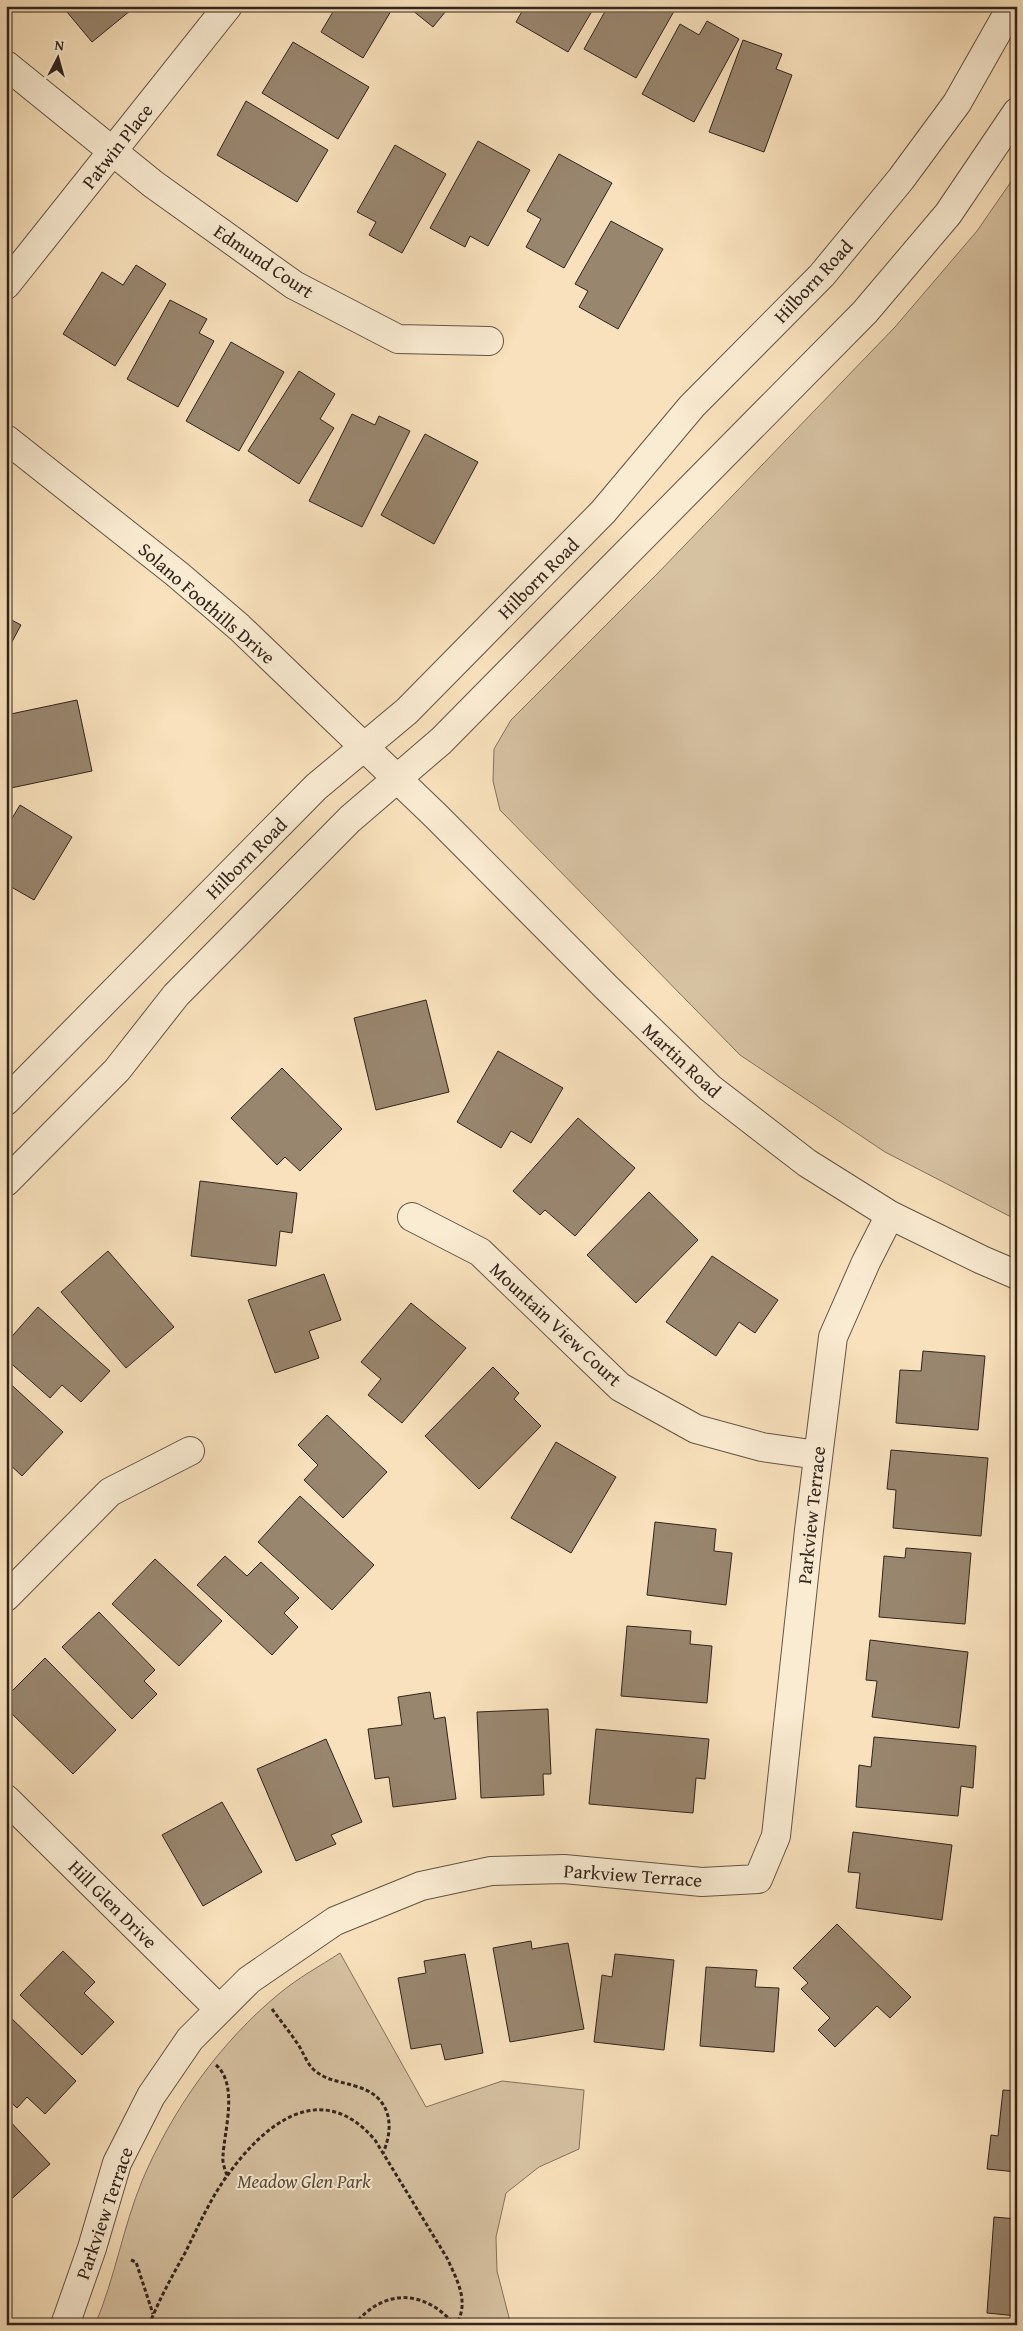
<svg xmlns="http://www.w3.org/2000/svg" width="1023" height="2331" viewBox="0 0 1023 2331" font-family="'Gentium Book Plus',serif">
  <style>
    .green { fill: #d6c1a1; stroke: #84725e }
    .building { fill: #99866f; stroke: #32241c }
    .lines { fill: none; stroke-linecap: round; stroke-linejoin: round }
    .minor-casing { stroke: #645344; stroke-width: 30 }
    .path { stroke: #32241c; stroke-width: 3; stroke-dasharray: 4 2.5; stroke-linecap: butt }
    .minor { stroke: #faecd3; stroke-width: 28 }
    .labels { text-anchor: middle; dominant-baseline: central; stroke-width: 4; stroke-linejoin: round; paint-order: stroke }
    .street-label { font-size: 19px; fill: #32241c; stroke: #faecd3 }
    .park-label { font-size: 19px; font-style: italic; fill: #5b4b3d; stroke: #faecd3 }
  </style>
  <rect width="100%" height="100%" fill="#f8e1bc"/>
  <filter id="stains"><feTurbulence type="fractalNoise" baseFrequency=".004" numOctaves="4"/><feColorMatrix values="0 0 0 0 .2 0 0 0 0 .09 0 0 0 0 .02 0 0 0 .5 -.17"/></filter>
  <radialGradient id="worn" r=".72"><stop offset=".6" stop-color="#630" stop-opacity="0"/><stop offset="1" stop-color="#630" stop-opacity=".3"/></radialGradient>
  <!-- green -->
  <path class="green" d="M1017 173V1220L885 1152 740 1055 500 810 493 781 494 749 511 720 657 574 895 327 977 231Z
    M340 1953 426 2107 502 2081 584 2090 579 2149 539 2167 506 2193 496 2237 497 2271 511 2325H95C115 2278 123 2227 142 2181 172 2110 220 2042 280 1993 298 1978 320 1966 340 1953Z"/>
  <!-- building -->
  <path class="building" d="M62 6H136L92 42Z
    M327 6H394L363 58 321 32 334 10Z
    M407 6H450L433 27Z
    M525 6H595L568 52 516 22Z
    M608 6H677L636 78 584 49Z
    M707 21 739 39 694 122 642 94 680 24 699 35Z
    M743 40 782 54 776 69 792 75 764 152 709 132Z
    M293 42 369 87 338 139 262 93Z
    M246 101 328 150 297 202 217 155Z
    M478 141 530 170 488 246 470 236 465 247 430 228Z
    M395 145 446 174 402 253 369 235 376 222 357 212Z
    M559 154 612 183 564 268 526 247 541 219 527 211Z
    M611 221 663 249 618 329 579 307 588 291 575 284Z
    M136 265 166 284 115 366 63 334 102 272 123 285Z
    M170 300 207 319 199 333 214 341 178 407 127 379Z
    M231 342 284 372 239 451 186 421Z
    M299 371 335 394 320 419 334 428 299 484 248 451Z
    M352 414 375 425 379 416 410 431 362 527 309 501Z
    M425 434 478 462 434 544 381 515Z
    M6 617 21 625 6 653Z
    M77 700 92 771 6 789V715Z
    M20 805 72 837 34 900 6 884V824L8 825Z
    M426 1000 449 1092 376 1110 354 1018Z
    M498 1051 563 1088 531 1143 511 1131 501 1148 457 1122Z
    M282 1068 342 1129 300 1171 285 1157 277 1165 231 1118Z
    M578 1118 635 1168 575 1236 545 1210 540 1215 513 1191Z
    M200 1181 297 1193 292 1233 280 1231 276 1266 191 1256Z
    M649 1192 698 1240 636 1303 587 1255Z
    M108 1251 174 1327 126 1368 61 1292Z
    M712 1256 778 1300 755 1333 739 1322 716 1356 666 1322Z
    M324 1274 341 1320 309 1331 319 1358 275 1373 248 1300Z
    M411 1303 466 1348 402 1423 368 1395 381 1379 361 1362Z
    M38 1307 110 1371 81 1402 62 1385 50 1398 6 1359V1343Z
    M923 1351 985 1356 978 1430 896 1423 900 1370 921 1371Z
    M493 1367 519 1393 514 1399 541 1426 479 1489 425 1436Z
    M6 1380 63 1432 22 1476 6 1461Z
    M327 1415 387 1472 343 1518 304 1480 318 1465 298 1445Z
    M556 1442 616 1477 571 1553 511 1518Z
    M891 1450 988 1458 981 1536 893 1528 896 1490 887 1489Z
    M300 1496 374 1565 332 1610 258 1542Z
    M655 1522 716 1529 714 1551 732 1553 726 1605 647 1595Z
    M906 1548 971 1553 965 1624 879 1617 884 1556 905 1558Z
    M225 1556 247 1576 261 1562 299 1598 284 1613 298 1627 272 1655 197 1585Z
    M155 1559 222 1621 179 1666 112 1604Z
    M99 1612 155 1670 144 1681 157 1694 132 1719 62 1647Z
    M627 1626 691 1631 690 1644 712 1646 707 1703 621 1696Z
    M870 1640 968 1652 959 1728 872 1717 877 1681 866 1680Z
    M45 1658 116 1730 73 1774 6 1708V1697Z
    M430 1692 434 1719 445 1717 456 1799 393 1807 389 1777 375 1779 368 1729 402 1725 398 1697Z
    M548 1709 551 1774H543L544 1795 481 1798 477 1712Z
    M596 1729 709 1739 705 1779 696 1778 693 1813 589 1804Z
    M874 1737 976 1746 973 1788 961 1786 958 1816 856 1807 859 1765 871 1767Z
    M326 1739 362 1822 331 1835 336 1844 296 1861 257 1769Z
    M222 1802 262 1872 203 1906 162 1835Z
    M853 1832 952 1845 942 1920 856 1908 860 1873 848 1872Z
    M837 1924 911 1997 890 2018 877 2006 835 2047 818 2030 830 2018 801 1989 808 1983 793 1968Z
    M531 1941 532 1949 568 1943 584 2029 510 2042 493 1948Z
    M63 1951 95 1982 84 1993 114 2022 82 2055 20 1995Z
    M465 1954 483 2053 445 2060 441 2044 411 2049 398 1978 426 1973 424 1961Z
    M615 1954 674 1960 664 2050 594 2042 602 1975 612 1977Z
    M706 1967 757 1970 755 1987 779 1988 774 2052 700 2046Z
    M7 2014 76 2081 45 2114 27 2097 17 2108 6 2098Z
    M1003 2090 1017 2091V2172L987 2169 991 2135 998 2136Z
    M6 2117 50 2164 6 2204Z
    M994 2217 1017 2219V2316L987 2313Z"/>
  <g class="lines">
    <defs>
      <path id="minor" d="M6 65 153 184 294 285 398 339 489 341
        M6 285 228 6
        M6 439 177 574 239 627 436 816 607 988 710 1088 807 1163 890 1215 982 1260 1017 1275
        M6 1101 316 787 407 711 603 512 692 406 822 275 901 179 957 103 1012 6
        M6 1182 117 1070 176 995 350 819 441 741 865 312 948 214 1017 112
        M412 1217 480 1252 620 1387 696 1429 762 1447 818 1455
        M6 1597 110 1492 190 1451
        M6 1799 219 2009
        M65 2325 92 2248 117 2163 151 2096 190 2039 249 1980 335 1921 421 1886 491 1871 564 1869 702 1882 758 1879 776 1836 809 1530 833 1337 866 1262 890 1215"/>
    </defs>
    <!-- minor casing -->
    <use href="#minor" class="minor-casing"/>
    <!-- path -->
    <path class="path" d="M272 2009C280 2020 289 2031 297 2043 303 2051 306 2062 313 2069 326 2081 340 2081 355 2086 389 2095 396 2123 383 2153
      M216 2065C239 2085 224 2132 223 2156 222 2162 225 2170 227 2175
      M131 2260 136 2262 153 2314
      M149 2325C159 2300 172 2276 185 2253 198 2227 210 2199 227 2176 264 2124 321 2077 375 2140L447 2258C457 2280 470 2302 456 2325
      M354 2325C384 2288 424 2289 455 2325"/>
    <!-- minor -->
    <use href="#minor" class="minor"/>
  </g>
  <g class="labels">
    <!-- street labels -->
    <g class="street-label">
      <text transform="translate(117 146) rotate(-52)">Patwin Place</text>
      <text transform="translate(264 261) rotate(34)">Edmund Court</text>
      <text transform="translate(813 281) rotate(-47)">Hilborn Road</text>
      <text transform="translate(538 578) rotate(-45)">Hilborn Road</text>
      <text transform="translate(207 603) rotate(41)">Solano Foothills Drive</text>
      <text transform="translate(246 858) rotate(-45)">Hilborn Road</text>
      <text transform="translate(682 1060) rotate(43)">Martin Road</text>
      <text transform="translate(556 1324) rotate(43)">Mountain View Court</text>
      <text transform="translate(811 1515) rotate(-84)">Parkview Terrace</text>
      <text transform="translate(633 1875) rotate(4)">Parkview Terrace</text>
      <text transform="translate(113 1904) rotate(45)">Hill Glen Drive</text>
      <text transform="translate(104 2213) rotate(-71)">Parkview Terrace</text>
    </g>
    <!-- park labels -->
    <g class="park-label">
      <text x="304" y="2181">Meadow Glen Park</text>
    </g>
  </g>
  <!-- margin -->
  <rect width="1023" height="2331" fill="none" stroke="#f8e1bc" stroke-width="25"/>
  <rect x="8" y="8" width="1008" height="2316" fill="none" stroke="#32241c" stroke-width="2.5"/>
  <rect x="12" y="12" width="998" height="2306" fill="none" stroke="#32241c"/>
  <!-- north arrow -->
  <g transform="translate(58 58) rotate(6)" stroke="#faecd3" stroke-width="4" paint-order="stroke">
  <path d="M0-4L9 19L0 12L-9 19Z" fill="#32241c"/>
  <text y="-8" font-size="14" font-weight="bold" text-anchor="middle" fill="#32241c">N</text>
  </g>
  <rect width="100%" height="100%" filter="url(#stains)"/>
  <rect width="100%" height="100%" fill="url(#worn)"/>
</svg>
